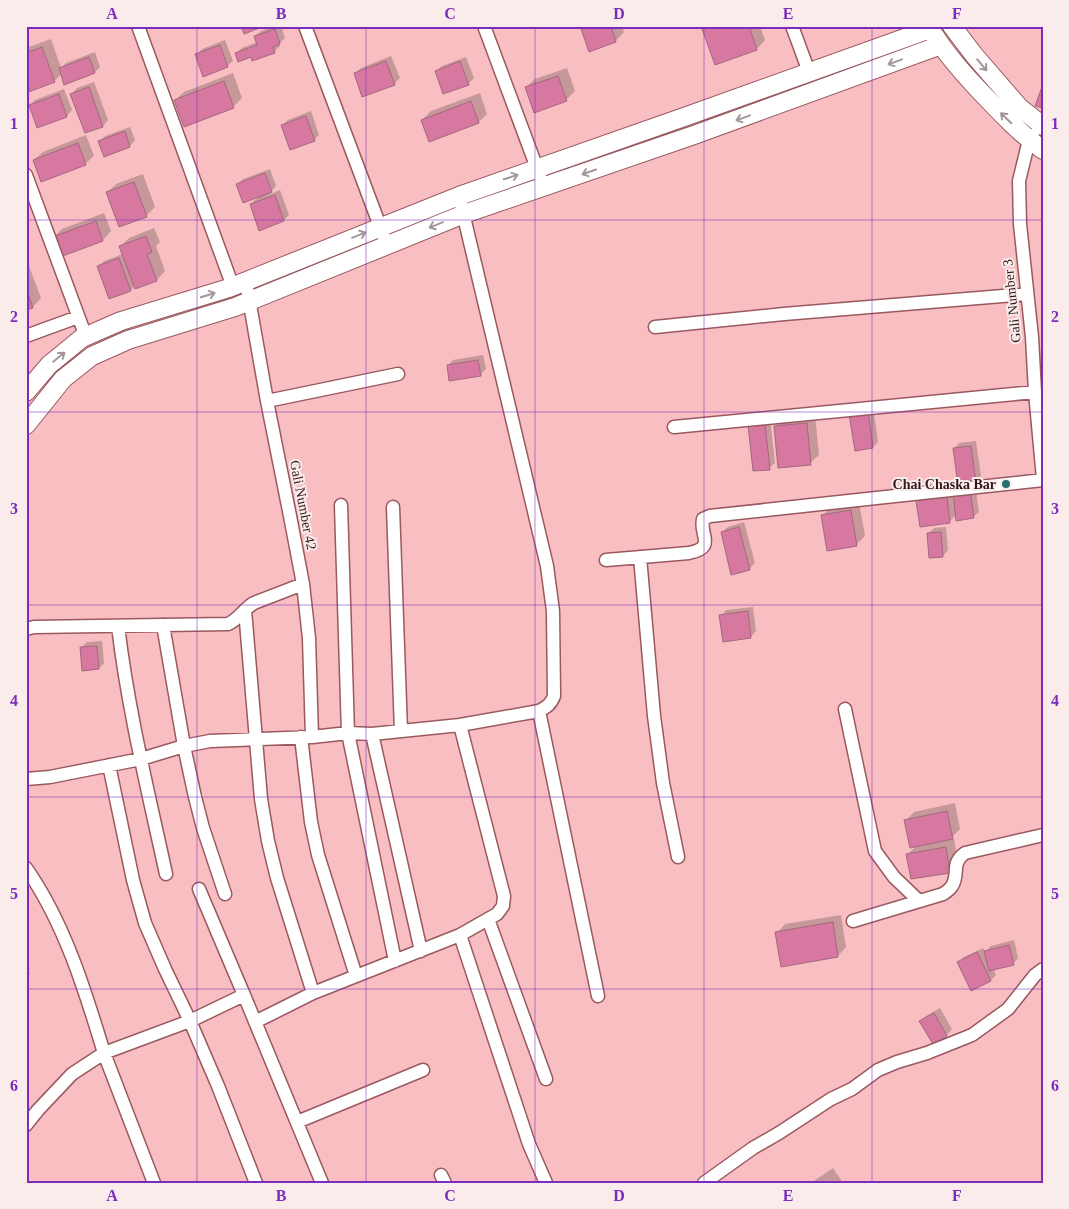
<svg xmlns="http://www.w3.org/2000/svg" width="1069" height="1209" viewBox="0 0 1069 1209" font-family="Georgia,serif">
  <style>
    .shadow { fill: #0003 }
    .building { fill: #d778a0; stroke: #a46780 }
    .lines { fill: none; stroke-linecap: round; stroke-linejoin: round }
    .street-casing { stroke: #99595f; stroke-width: 15 }
    .secondary-casing { stroke: #99595f; stroke-width: 20 }
    .street { stroke: #fff; stroke-width: 12 }
    .secondary { stroke: #fff; stroke-width: 18 }
    .oneway { stroke: #a39798 }
    .grid { fill: none; stroke: #7b2cbf; stroke-width: 1; stroke-opacity: 0.55 }
    .poi-dot { fill: #257070; stroke: #fbecec; stroke-width: 2 }
    .labels { text-anchor: middle; dominant-baseline: central; stroke-width: 4; stroke-linejoin: round; paint-order: stroke }
    .street-label { font-size: 14px; fill: #32181a; stroke: #fbecec }
    .poi-label { font-size: 14px; font-weight: bold; fill: #32181a; stroke: #fbecec; text-anchor: end }
    .neatline { fill: none; stroke: #7b2cbf; stroke-width: 2 }
    .grid-label { font-size: 16px; text-anchor: middle; font-weight: bold; fill: #7b2cbf }
  </style>
  <rect width="100%" height="100%" fill="#f8bec1"/>
  <!-- shadow -->
  <path class="shadow" d="M274 26H281L285 38 279 44 280 46 274 52 251 55 236 53 242 48 257 42 255 37 261 31Z
    M581 26H622L624 32 616 41 590 50Z
    M702 26H760L765 40 757 49 716 64Z
    M51 39 61 68 66 63 95 52 100 67 95 72 62 74 54 81 26 92V48Z
    M225 40 233 61 227 66 197 55 202 49Z
    M391 56 400 78 394 84 355 73 361 68Z
    M466 57 474 78 468 84 436 71 442 66Z
    M567 68 575 91 566 100 526 87 535 79Z
    M233 73 242 98 233 107 175 100 184 92Z
    M94 82 108 120 103 126 86 132 72 94 77 88Z
    M64 89 72 110 67 116 38 126 30 105 35 100Z
    M480 93 487 114 479 122 422 120 431 111Z
    M311 111 319 135 314 140 283 125 288 120Z
    M130 127 135 140 130 146 104 155 99 142 105 136Z
    M86 135 94 156 85 164 34 160 43 152Z
    M270 169 276 186 268 195 280 190 289 215 284 220 260 229 251 204 260 195 238 184 243 179Z
    M143 174 155 207 147 215 119 226 107 193 116 184Z
    M104 213 111 231 103 240 61 255 54 237 62 229Z
    M154 228 160 242 156 246 165 271 157 280 136 287 135 286 131 290 98 267 104 261 123 254 121 246 129 238Z
    M26 258 41 298 33 307 26 309Z
    M483 355 486 369 480 375 448 365 453 360Z
    M873 406 878 442 873 447 851 414Z
    M815 415 819 455 810 463 775 427 784 418Z
    M770 418 775 463 769 468 750 425Z
    M976 441 981 476 975 481 954 449 959 443Z
    M975 484 979 512 973 517 957 514 950 521 917 501 923 496Z
    M859 502 865 536 857 544 822 516 831 507Z
    M744 522 755 563 749 569 722 532 728 527Z
    M946 527 948 550 943 556 928 534 934 528Z
    M753 607 756 631 751 637 721 616 726 610Z
    M102 641 104 663 99 668 81 648 87 642Z
    M955 803 960 829 949 840 954 839 958 863 949 871 908 854 917 845 905 821 914 812Z
    M841 915 846 947 838 956 777 933 785 924Z
    M1014 940 1018 958 1013 964 993 968 996 975 991 980 972 989 959 962 964 957 983 948 985 952 991 946Z
    M26 965 30 974 26 977Z
    M940 1008 952 1029 947 1035 933 1043 921 1022 926 1016Z
    M833 1168 843 1183H811Z"/>
  <!-- building -->
  <path class="building" d="M241 26H262V27L244 34Z
    M580 26H611L616 42 589 52Z
    M701 26H749L757 50 715 65Z
    M275 29 280 44 273 47 275 53 252 61 251 57 238 62 235 53 257 45 254 36Z
    M220 45 228 67 203 77 195 54Z
    M42 47 55 82 26 93V53Z
    M89 57 95 73 64 85 59 68Z
    M386 61 395 85 362 97 354 73Z
    M460 61 469 85 443 94 435 71Z
    M558 76 567 101 534 113 525 87Z
    M224 81 234 108 184 127 174 100Z
    M1043 84V108L1035 106Z
    M89 87 103 127 85 133 70 94Z
    M59 94 67 117 37 128 29 105Z
    M471 101 479 123 429 142 421 120Z
    M306 116 315 141 290 150 281 125Z
    M125 131 130 147 104 157 98 141Z
    M78 143 86 165 41 182 33 160Z
    M265 173 272 192 243 203 236 184Z
    M134 182 147 217 119 227 106 192Z
    M275 195 284 221 259 231 250 204Z
    M96 221 103 241 60 257 52 237Z
    M146 236 152 252 147 254 157 281 135 289 119 246Z
    M119 258 131 291 109 299 97 266Z
    M26 288 33 308 26 310Z
    M478 360 481 376 449 381 447 365Z
    M868 411 873 448 855 451 849 414Z
    M765 423 770 470 753 471 748 425Z
    M807 423 811 465 778 468 774 426Z
    M971 446 976 483 958 485 953 448Z
    M970 489 974 518 956 521 953 491Z
    M947 496 950 523 920 527 916 501Z
    M851 510 857 546 827 551 821 515Z
    M739 527 750 570 731 575 721 532Z
    M941 532 943 557 929 558 927 533Z
    M748 611 751 638 723 642 719 615Z
    M97 646 99 669 82 671 80 647Z
    M947 811 953 839 910 848 904 820Z
    M946 847 950 873 911 879 906 854Z
    M833 922 838 957 781 967 775 932Z
    M1009 945 1014 965 989 971 984 951Z
    M977 952 991 981 971 991 957 962Z
    M934 1013 947 1036 933 1044 919 1021Z"/>
  <g class="lines">
    <defs>
      <path id="street" d="M138 26 233 287
        M305 26 387 245
        M484 26 544 187
        M792 26 809 72
        M1033 135 1029 140 1019 181 1020 224 1032 337 1035 392 1043 479
        M26 175 86 337
        M246 282 267 401 290 516 303 584 309 638 312 737
        M655 327 784 314 1027 294
        M26 336 78 317
        M267 401 398 374
        M674 427 1035 392
        M341 505 348 733 395 961
        M393 507 401 731
        M640 557 654 716 663 783 678 857
        M606 560 689 553C717 547 699 535 703 519L710 516 1043 480
        M245 610 261 799 268 841 277 878 313 993 255 1022
        M163 625 184 746 195 797 203 828 225 894
        M118 626C128 710 148 791 166 874
        M26 629 34 627 228 624C239 619 244 609 254 603L303 584
        M845 709 875 851 894 877 919 901
        M539 711 598 996
        M372 734 421 951
        M301 737 311 822 318 855 356 976
        M109 765 133 880 145 923 165 969 190 1021 244 995 322 1183
        M26 779 50 777 141 759 184 746 210 741 312 737 348 733 372 734 460 725 539 711C547 707 551 704 554 696L553 611 547 566 459 196
        M26 868C64 922 85 990 104 1053L190 1021 218 1086 256 1183
        M199 889 244 995
        M488 919 546 1079
        M853 921 943 894C946 892 950 889 952 886 960 873 950 864 965 853L1043 835
        M460 935 529 1144 546 1183
        M313 993 460 935 497 914 503 906 504 896 460 725
        M297 1122 423 1070
        M26 1125 38 1110 72 1074 104 1053 154 1183
        M441 1175 445 1183
        M704 1183 753 1148 779 1133 831 1099 852 1089 878 1070 897 1062 927 1053 972 1035 1008 1009 1035 975 1043 969"/>
      <path id="secondary" d="M952 26 974 55 1019 107 1043 126
        M935 36C947 55 962 72 977 88 998 110 1018 132 1043 150
        M26 392 49 365 82 338 121 321 229 288 459 196 687 116 930 29
        M26 425 63 379 92 356 128 340 235 307 464 214 694 135 941 45"/>
    </defs>
    <!-- street casing -->
    <use href="#street" class="street-casing"/>
    <!-- secondary casing -->
    <use href="#secondary" class="secondary-casing"/>
    <!-- street -->
    <use href="#street" class="street"/>
    <!-- secondary -->
    <use href="#secondary" class="secondary"/>
  </g>
  <!-- one-way arrows -->
  <defs><path id="oneway-shaft" d="M-6 0H5M1.5-3L5.5 0L1.5 3" fill="none" stroke-width="1.6" stroke-linecap="round" stroke-linejoin="round" transform="scale(1.25)"/></defs>
  <g class="oneway">
    <use href="#oneway-shaft" transform="translate(895 62) rotate(160)"/>
    <use href="#oneway-shaft" transform="translate(982 65) rotate(50)"/>
    <use href="#oneway-shaft" transform="translate(743 118) rotate(160)"/>
    <use href="#oneway-shaft" transform="translate(1006 118) rotate(-136)"/>
    <use href="#oneway-shaft" transform="translate(589 172) rotate(161)"/>
    <use href="#oneway-shaft" transform="translate(511 177) rotate(-18)"/>
    <use href="#oneway-shaft" transform="translate(436 225) rotate(158)"/>
    <use href="#oneway-shaft" transform="translate(359 235) rotate(-22)"/>
    <use href="#oneway-shaft" transform="translate(208 295) rotate(-17)"/>
    <use href="#oneway-shaft" transform="translate(59 357) rotate(-39)"/>
  </g>
  <!-- grid -->
  <path class="grid" d="M197 26V1183M366 26V1183M535 26V1183M704 26V1183M872 26V1183M26 220H1043M26 412H1043M26 605H1043M26 797H1043M26 989H1043"/>
  <!-- markers -->
  <circle class="poi-dot" cx="1006" cy="484" r="5"/>
  <g class="labels">
    <!-- street labels -->
    <g class="street-label">
      <text transform="translate(1012 301) rotate(-96)">Gali Number 3</text>
      <text transform="translate(303 505) rotate(79)">Gali Number 42</text>
    </g>
    <!-- poi labels -->
    <g class="poi-label">
      <text x="996" y="484">Chai Chaska Bar</text>
    </g>
  </g>
  <!-- border -->
  <rect width="1069" height="1209" fill="none" stroke="#fbecec" stroke-width="55"/>
  <rect x="28" y="28" width="1014" height="1154" class="neatline"/>
  <g class="grid-label">
    <text x="112" y="19">A</text>
    <text x="281" y="19">B</text>
    <text x="450" y="19">C</text>
    <text x="619" y="19">D</text>
    <text x="788" y="19">E</text>
    <text x="957" y="19">F</text>
    <text x="14" y="129">1</text>
    <text x="1055" y="129">1</text>
    <text x="14" y="322">2</text>
    <text x="1055" y="322">2</text>
    <text x="14" y="514">3</text>
    <text x="1055" y="514">3</text>
    <text x="14" y="706">4</text>
    <text x="1055" y="706">4</text>
    <text x="14" y="899">5</text>
    <text x="1055" y="899">5</text>
    <text x="14" y="1091">6</text>
    <text x="1055" y="1091">6</text>
    <text x="112" y="1201">A</text>
    <text x="281" y="1201">B</text>
    <text x="450" y="1201">C</text>
    <text x="619" y="1201">D</text>
    <text x="788" y="1201">E</text>
    <text x="957" y="1201">F</text>
  </g>
</svg>
